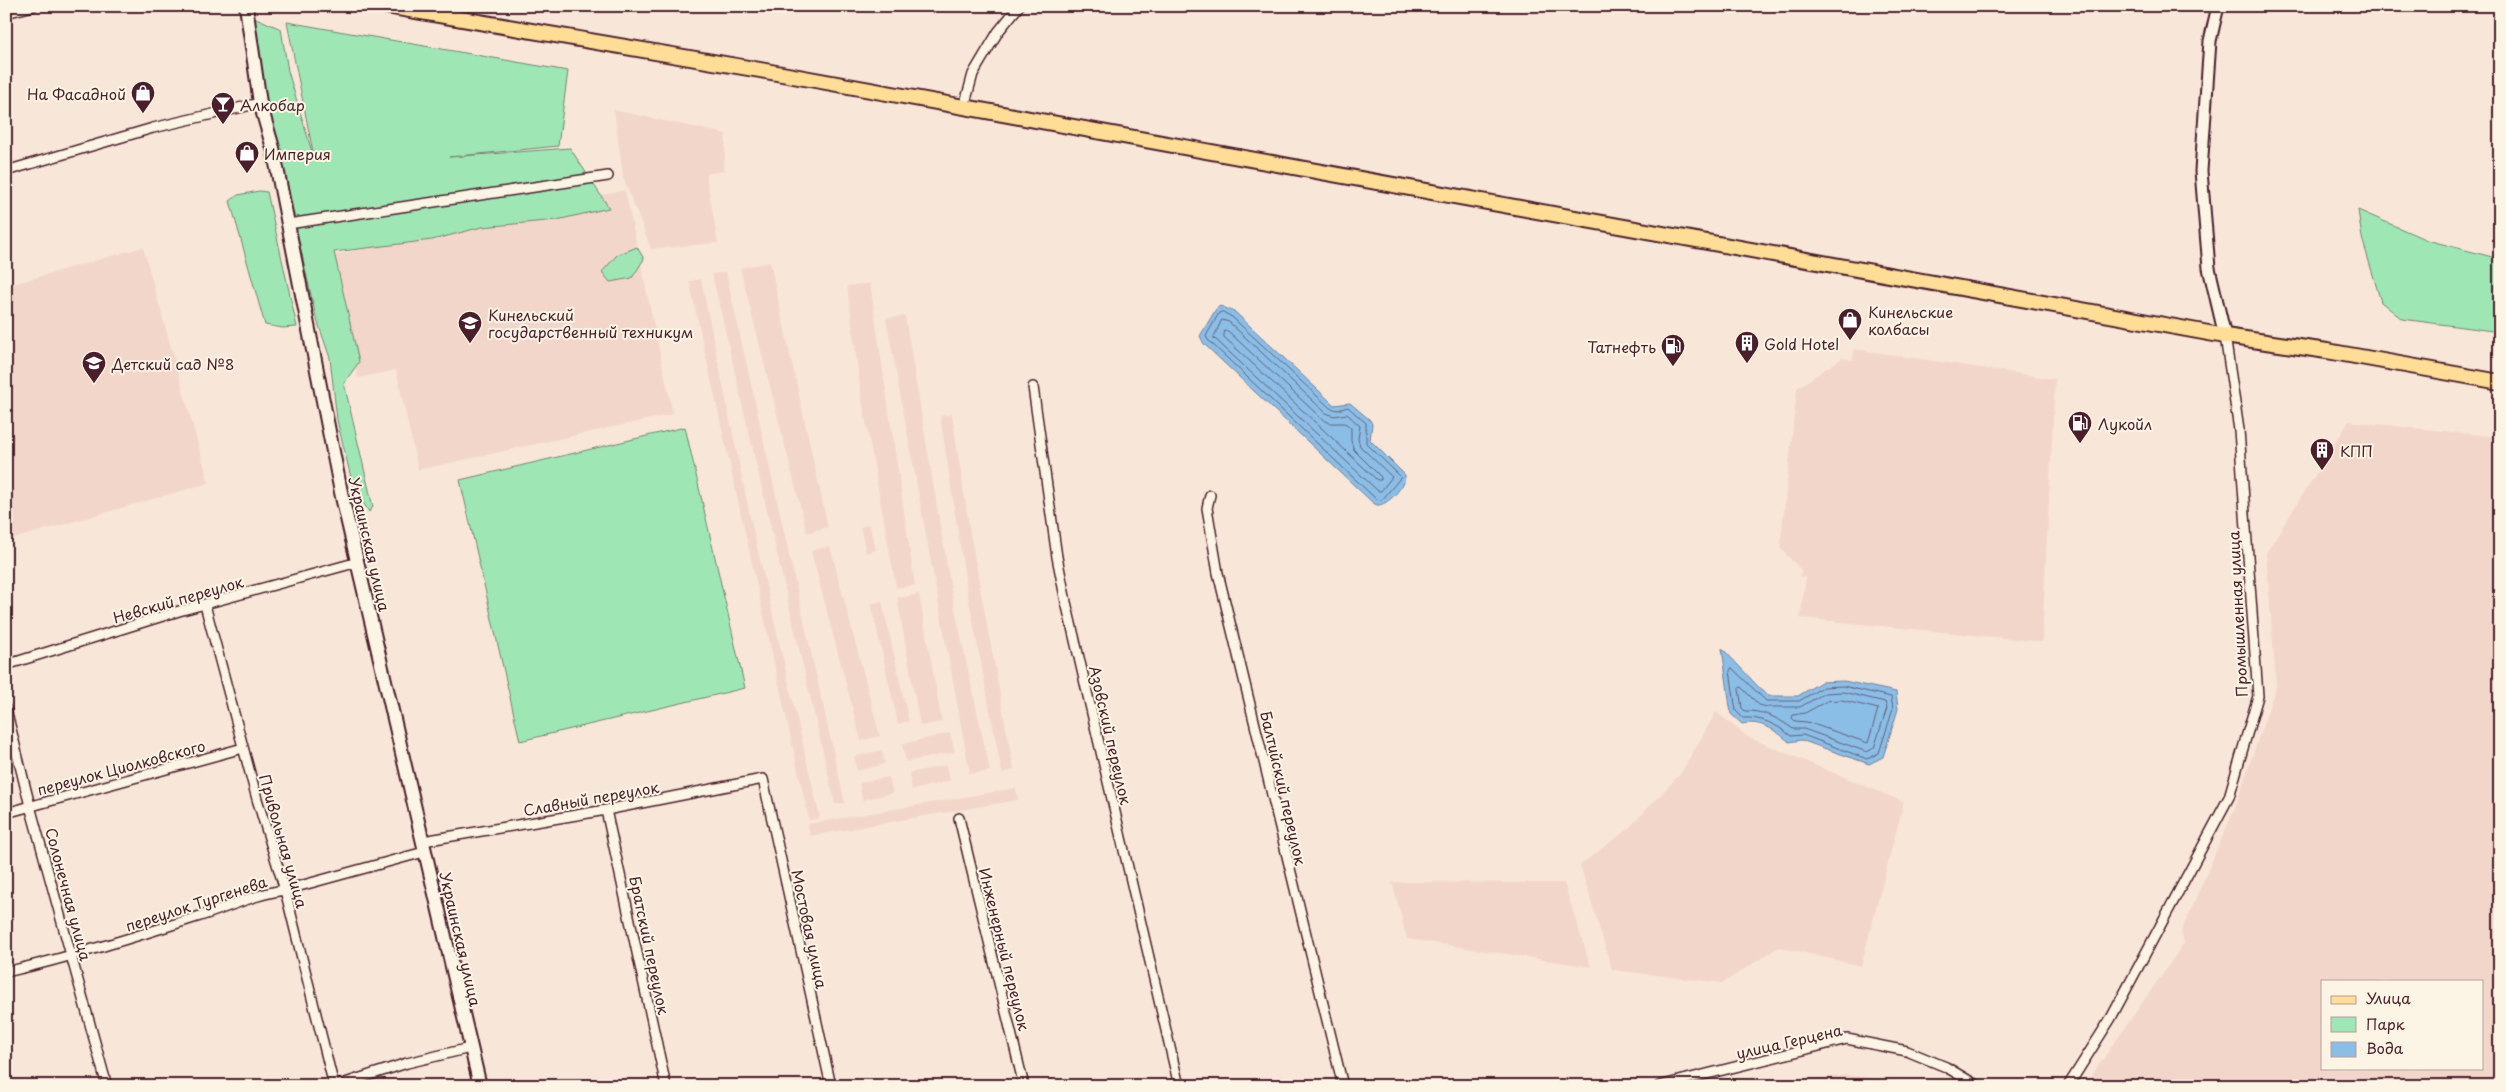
<svg xmlns="http://www.w3.org/2000/svg" width="2506" height="1092" viewBox="0 0 2506 1092" font-family="'Playpen Sans',sans-serif">
  <style>
    .built { fill: #f3d6ca; fill-rule: evenodd }
    .green { fill: #9ee7b5; stroke: #748370 }
    .water { fill: #8bbee7; stroke: #717e9c }
    .lines { fill: none; stroke-linecap: round; stroke-linejoin: round }
    .shore { stroke: #645f76; stroke-width: 1 }
    .minor-casing { stroke: #4a1f2b; stroke-width: 12 }
    .tertiary-casing { stroke: #4a1f2b; stroke-width: 15 }
    .secondary-casing { stroke: #4a1f2b; stroke-width: 16 }
    .primary-casing { stroke: #4a1f2b; stroke-width: 18 }
    .minor { stroke: #fcf5e5; stroke-width: 9 }
    .tertiary { stroke: #fcf5e5; stroke-width: 11 }
    .secondary { stroke: #fcf5e5; stroke-width: 12 }
    .primary { stroke: #fedd96; stroke-width: 14 }
    .labels { text-anchor: middle; dominant-baseline: central; stroke-width: 4; stroke-linejoin: round; paint-order: stroke }
    .poi-label { font-size: 15px; fill: #4a1f2b; stroke: #fcf5e5; text-anchor: start }
    .street-label { font-size: 15px; fill: #4a1f2b; stroke: #fcf5e5 }
  </style>
  <rect width="100%" height="100%" fill="#f8e7d9"/>
  <filter id="ink" filterUnits="userSpaceOnUse"><feTurbulence type="fractalNoise" baseFrequency=".02" numOctaves="2"/><feDisplacementMap in="SourceGraphic" scale="10" xChannelSelector="R" yChannelSelector="G"/><feConvolveMatrix kernelMatrix="1 2 1 2 8 2 1 2 1" color-interpolation-filters="sRGB"/></filter>
  <g filter="url(#ink)">
    <!-- built -->
    <path class="built" d="M614 110 726 134 724 171 706 174 718 243 651 249 623 177Z
      M625 190 673 414 418 470 396 370 358 378 331 256Z
      M143 247 209 483 6 541V286Z
      M770 262 828 527 807 533 740 268Z
      M726 272 831 741 845 803 835 804 712 274Z
      M701 279 750 516 820 818 809 820 689 281Z
      M870 283 915 585 896 588 861 394 847 286Z
      M905 316 952 595 990 771 970 774 886 318Z
      M1854 349 2055 379 2042 642 1800 618 1806 577H1800L1801 570 1780 548 1797 388 1842 358 1853 360Z
      M952 414 970 532 1014 770 1002 773 967 591 940 416Z
      M2349 421 2500 437V1086H2084L2184 943 2181 932 2234 810 2276 686 2266 553ZM2322 981H2482V1068H2322Z
      M869 524 876 550 866 553 860 527Z
      M830 546 880 736 861 741 811 551Z
      M919 594 942 722 920 726 897 598Z
      M882 601 909 721 898 724 871 604Z
      M1716 712 1748 737 1904 802 1861 966 1779 947 1723 983 1612 970 1580 865 1628 829 1681 773Z
      M950 733 955 752 906 762 902 744Z
      M882 750 885 764 857 771 854 757Z
      M946 765 950 781 912 790 909 773Z
      M889 777 893 793 862 800 859 783Z
      M1016 788 1018 800 810 836 808 824Z
      M1392 882 1564 883 1591 967 1407 939Z
      M1846 1075 1914 1083 1916 1086H1751Z"/>
    <!-- green -->
    <path class="green" d="M247 14 281 29 288 71 315 162 287 22 568 71 558 146 449 157 570 148 609 208 557 220 482 227 432 240 334 252 359 362 344 383 373 507 369 512 353 486 337 420 330 358 316 317Z
      M259 191 267 192 297 327 283 328 265 325 230 201 238 195Z
      M2358 210 2427 240 2500 259V332L2402 319 2381 302 2362 238Z
      M637 247 644 259 632 278 610 282 602 272 617 255Z
      M685 427 745 688 520 741 460 480Z"/>
    <!-- water -->
    <path class="water" d="M1220 306 1235 312 1334 405 1350 403 1370 420 1372 424 1370 440 1405 475C1406 485 1388 506 1377 505L1373 503 1204 344 1200 336 1216 309Z
      M1722 648 1767 696H1798L1821 682 1844 681 1896 692 1898 709 1883 757 1869 764 1801 740 1789 742C1776 730 1760 720 1742 724L1731 714Z"/>
    <g class="lines">
      <!-- shore -->
      <path class="shore" d="M1223 312 1232 317 1330 408 1338 410 1348 407 1366 423V443L1401 477 1382 500 1376 499 1208 340 1206 336 1219 313Z
        M1222 320 1229 322 1326 413 1334 416 1347 414 1360 426 1358 439 1360 446 1392 477 1381 491H1378L1214 338Z
        M1225 331H1228L1322 419 1330 423H1345L1351 428V441L1354 450 1381 477V480H1377L1224 337Z
        M1732 668 1766 701H1799L1823 687 1843 686 1891 697 1893 709 1879 753 1867 759 1803 735 1791 736C1776 724 1761 717 1743 718L1736 711 1730 671Z
        M1741 687 1759 705 1767 707H1800L1825 693 1843 692 1885 702 1887 708 1874 748 1867 752 1804 729H1793C1780 719 1762 710 1745 711L1742 708 1739 689Z
        M1842 700 1878 709 1868 743 1807 722 1795 721 1792 718 1793 715 1805 713 1827 701Z"/>
      <defs>
        <path id="minor" d="M6 13 33 6
          M964 107 973 74 998 32 1019 6
          M6 171 153 128 260 103
          M288 224 608 176
          M1033 387 1057 557 1066 602 1179 1086
          M1210 495 1207 508 1218 573 1343 1086
          M205 605 257 799 285 890 334 1086
          M6 665 179 611 358 562
          M6 709 30 806 107 1086
          M606 810 666 1086
          M6 813 243 748
          M959 818 1024 1086
          M423 841 606 810 763 779 831 1086
          M6 972C71 957 134 937 197 917 227 908 254 894 285 890L424 852
          M336 1086 407 1063 470 1048
          M1659 1086 1847 1039 1907 1051 1946 1067 1978 1086
          M2068 1086 2111 1018 2229 797 2258 696 2239 430 2225 336"/>
        <path id="tertiary" d="M2218 6 2210 41 2201 171 2209 268 2225 336"/>
        <path id="secondary" d="M246 6 260 103 273 148 342 497 480 1086"/>
        <path id="primary" d="M386 6 760 70 2225 336 2327 351 2500 382"/>
      </defs>
      <!-- minor casing -->
      <use href="#minor" class="minor-casing"/>
      <!-- tertiary casing -->
      <use href="#tertiary" class="tertiary-casing"/>
      <!-- secondary casing -->
      <use href="#secondary" class="secondary-casing"/>
      <!-- primary casing -->
      <use href="#primary" class="primary-casing"/>
      <!-- minor -->
      <use href="#minor" class="minor"/>
      <!-- tertiary -->
      <use href="#tertiary" class="tertiary"/>
      <!-- secondary -->
      <use href="#secondary" class="secondary"/>
      <!-- primary -->
      <use href="#primary" class="primary"/>
    </g>
  </g>
  <!-- icons -->
  <defs>
    <symbol id="shop-pin" viewBox="-11 -11 22 30"><path d="M0 17L-7.5 6A9.5 9.5 0 1 1 7.5 6Z" fill="#4a1f2b" stroke="#fcf5e5"/><path d="M-5-2.5h2.3a2.7 3.5 0 0 1 5.4 0H5L5.5 6h-11ZM-1.5-2.5h3a1.5 2.3 0 0 0-3 0Z" fill="#fff"/></symbol>
    <symbol id="bar-pin" viewBox="-11 -11 22 30"><path d="M0 17L-7.5 6A9.5 9.5 0 1 1 7.5 6Z" fill="#4a1f2b" stroke="#fcf5e5"/><path d="M-6-5H6L.8 .8V4.5H3.5V6h-7V4.5H-.8V.8Z" fill="#fff"/></symbol>
    <symbol id="university-pin" viewBox="-11 -11 22 30"><path d="M0 17L-7.5 6A9.5 9.5 0 1 1 7.5 6Z" fill="#4a1f2b" stroke="#fcf5e5"/><path d="M0-5L7-2L0 1L-7-2ZM-4 1L0 2.5L4 1V4Q0 6-4 4Z" fill="#fff"/></symbol>
    <symbol id="building-pin" viewBox="-11 -11 22 30"><path d="M0 17L-7.5 6A9.5 9.5 0 1 1 7.5 6Z" fill="#4a1f2b" stroke="#fcf5e5"/><path d="M-4-6H4V6H1V3H-1V6H-4ZM-2.5-4.3h1.7v1.8h-1.7ZM.8-4.3h1.7v1.8H.8ZM-2.5-1h1.7V.8h-1.7ZM.8-1h1.7V.8H.8Z" fill="#fff"/></symbol>
    <symbol id="fuel-pin" viewBox="-11 -11 22 30"><path d="M0 17L-7.5 6A9.5 9.5 0 1 1 7.5 6Z" fill="#4a1f2b" stroke="#fcf5e5"/><path d="M-5.5-6h7V0h2V4h1.3V-2.5L3-4.5l.8-.8L6-3V5H2.5V1h-1V6h-7ZM-4.2-4.7v3.2H.2V-4.7Z" fill="#fff"/></symbol>
    <symbol id="school-pin" viewBox="-11 -11 22 30"><path d="M0 17L-7.5 6A9.5 9.5 0 1 1 7.5 6Z" fill="#4a1f2b" stroke="#fcf5e5"/><path d="M0-5L7-2L0 1L-7-2ZM-4 1L0 2.5L4 1V4Q0 6-4 4Z" fill="#fff"/></symbol>
  </defs>
  <g fill-rule="evenodd">
    <use href="#shop-pin" x="129" y="79" width="28" height="38"/>
    <use href="#bar-pin" x="209" y="90" width="28" height="38"/>
    <use href="#shop-pin" x="233" y="139" width="28" height="38"/>
    <use href="#shop-pin" x="1836" y="306" width="28" height="38"/>
    <use href="#university-pin" x="456" y="309" width="28" height="38"/>
    <use href="#building-pin" x="1733" y="329" width="28" height="38"/>
    <use href="#fuel-pin" x="1659" y="332" width="28" height="38"/>
    <use href="#school-pin" x="80" y="349" width="28" height="38"/>
    <use href="#fuel-pin" x="2066" y="409" width="28" height="38"/>
    <use href="#building-pin" x="2308" y="436" width="28" height="38"/>
  </g>
  <g class="labels">
    <!-- poi labels -->
    <g class="poi-label">
      <text x="126" y="93" text-anchor="end">На Фасадной</text>
      <text x="240" y="104">Алкобар</text>
      <text x="264" y="153">Империя</text>
      <text x="1868" y="311">Кинельские<tspan x="1868" dy="17">колбасы</tspan></text>
      <text x="488" y="314">Кинельский<tspan x="488" dy="17">государственный техникум</tspan></text>
      <text x="1764" y="343">Gold Hotel</text>
      <text x="1656" y="346" text-anchor="end">Татнефть</text>
      <text x="112" y="363">Детский сад №8</text>
      <text x="2098" y="423">Лукойл</text>
      <text x="2340" y="450">КПП</text>
    </g>
    <!-- street labels -->
    <g class="street-label">
      <text transform="translate(370 544) rotate(77)">Украинская улица</text>
      <text transform="translate(178 599) rotate(-16)">Невский переулок</text>
      <text transform="translate(2237 614) rotate(-93)">Промышленная улица</text>
      <text transform="translate(1111 735) rotate(77)">Азовский переулок</text>
      <text transform="translate(121 767) rotate(-15)">переулок Циолковского</text>
      <text transform="translate(1284 788) rotate(77)">Балтийский переулок</text>
      <text transform="translate(591 798) rotate(-10)">Славный переулок</text>
      <text transform="translate(284 841) rotate(74)">Привольная улица</text>
      <text transform="translate(69 894) rotate(75)">Солонечная улица</text>
      <text transform="translate(196 903) rotate(-18)">переулок Тургенева</text>
      <text transform="translate(810 929) rotate(78)">Мостовая улица</text>
      <text transform="translate(461 939) rotate(77)">Украинская улица</text>
      <text transform="translate(650 945) rotate(78)">Братский переулок</text>
      <text transform="translate(1005 949) rotate(76)">Инженерный переулок</text>
      <text transform="translate(1789 1041) rotate(-13)">улица Герцена</text>
    </g>
  </g>
  <!-- margin -->
  <rect width="2506" height="1092" fill="none" stroke="#fcf5e5" stroke-width="25"/>
  <rect x="12" y="12" width="2481" height="1067" fill="none" stroke="#4a1f2b" stroke-width="2" filter="url(#ink)"/>
  <!-- legend -->
  <rect x="2321" y="980" width="162" height="90" fill="#fcf5e5" stroke="#b59f9b"/>
  <rect x="2331" y="996" width="25" height="8" fill="#fedd96" stroke="#b59f9b"/>
  <text x="2366" y="1004" font-size="15" fill="#4a1f2b">Улица</text>
  <rect x="2331" y="1017" width="25" height="15" fill="#9ee7b5" stroke="#b59f9b"/>
  <text x="2366" y="1030" font-size="15" fill="#4a1f2b">Парк</text>
  <rect x="2331" y="1042" width="25" height="15" fill="#8bbee7" stroke="#b59f9b"/>
  <text x="2366" y="1054" font-size="15" fill="#4a1f2b">Вода</text>
</svg>
